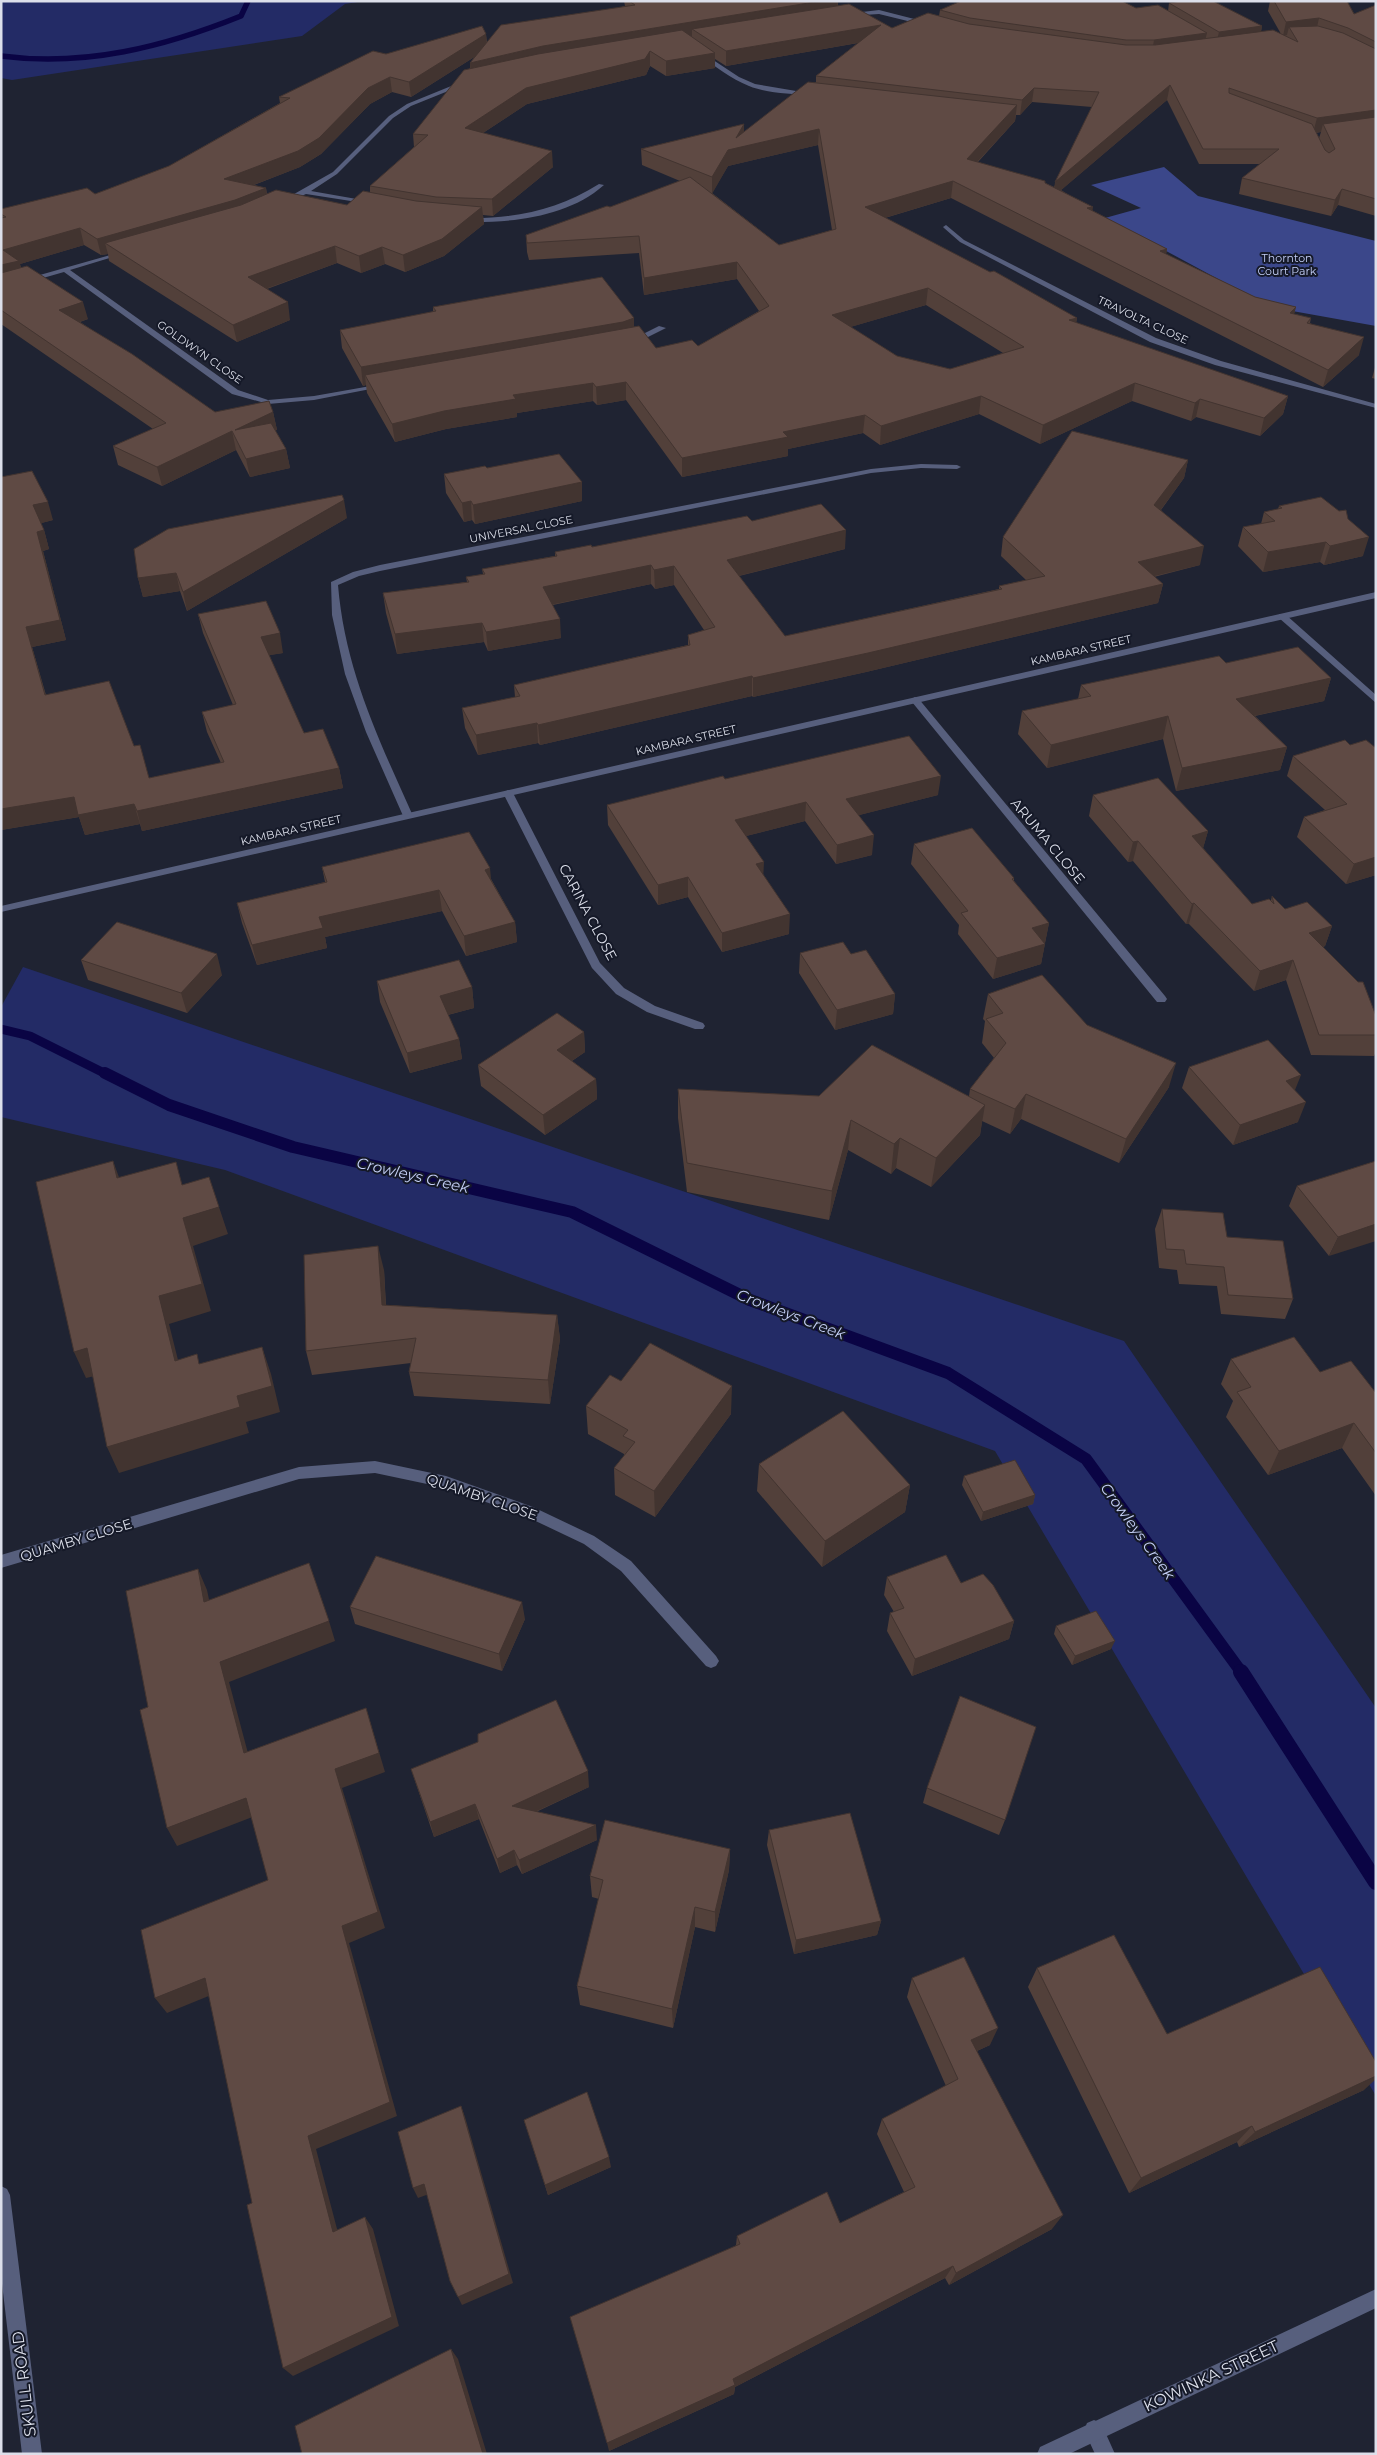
<svg xmlns="http://www.w3.org/2000/svg" width="1377" height="2455" viewBox="0 0 1377 2455" font-family="Montserrat,sans-serif">
  <style>
    .green { fill: #232b66 }
    .forest { fill: #3b478a }
    .lines { fill: none; stroke-linecap: round; stroke-linejoin: round }
    .stream-far3 { stroke: #0a0444; stroke-width: 5.5 }
    .stream-far2 { stroke: #0a0444; stroke-width: 9 }
    .stream-far1 { stroke: #0a0444; stroke-width: 12 }
    .stream { stroke: #0a0444; stroke-width: 16 }
    .minor { fill: #575f7d; fill-rule: evenodd }
    .tertiary { fill: #575f7d; fill-rule: evenodd }
    .wall { fill: #52403a; fill-rule: evenodd }
    .shaded-wall { fill: #423430 }
    .building { fill: #5f4a44; stroke: #423430; fill-rule: evenodd }
    .labels { text-anchor: middle; dominant-baseline: central; stroke-width: 4; stroke-linejoin: round; paint-order: stroke }
    .far-park-label { font-size: 11px; fill: #c4cff7; stroke: #151928 }
    .far-street-label { font-size: 11px; fill: #dcdfea; stroke: #151928 }
    .street-label { font-size: 14px; fill: #dcdfea; stroke: #151928 }
    .water-label { font-size: 15px; font-style: italic; fill: #c5d0f7; stroke: #151928 }
    .near-street-label { font-size: 16px; fill: #dcdfea; stroke: #151928 }
  </style>
  <rect width="100%" height="100%" fill="#1f2332"/>
  <!-- green -->
  <path class="green" d="M1 1H364L345 4 302 36 12 80 1 78Z
    M23 967 1124 1341 1376 1708V2096L995 1451 225 1170 1 1117V1007Z"/>
  <!-- forest -->
  <path class="forest" d="M1164 167 1198 196 1376 241V326L1270 307 1105 218 1141 208 1091 185Z"/>
  <g class="lines">
    <!-- stream-far3 -->
    <path class="stream-far3" d="M1 56C85 67 164 47 241 16L248 1"/>
    <!-- stream-far2 -->
    <path class="stream-far2" d="M1 1029 30 1036 108 1075"/>
    <!-- stream-far1 -->
    <path class="stream-far1" d="M105 1073 169 1105 293 1147 572 1212 750 1300 948 1373 1086 1459 1242 1673"/>
    <!-- stream -->
    <path class="stream" d="M1241 1672 1376 1882"/>
    <!-- minor -->
    <path class="minor" d="M879 10 930 23 931 24 928 26 879 14 848 16 845 14Z
      M701 52 739 77 755 84 814 94 811 96C790 93 769 94 749 86 731 79 715 66 699 55Z
      M466 80 468 83 411 106 393 118 337 174 311 191 368 201 370 204 306 194 285 203 280 202 333 172 389 116 407 104Z
      M599 184 604 185C568 217 512 223 466 222L463 220 466 218C515 219 557 210 599 184Z
      M946 225 964 240 1156 338 1221 361 1376 404V408L1215 365 1150 342 960 242 944 228 943 227Z
      M121 252 126 253 70 270 238 390 268 400 314 396 382 384 386 386 314 400 268 404 232 394 64 272 1 290V286Z
      M659 326 666 328 634 344 627 342Z
      M921 464 957 465 961 467 957 469 921 468 871 473 380 571 359 576 338 585C345 670 379 740 413 816L412 818H404L366 732 345 674 332 615 331 582 353 572 380 565 871 469Z
      M1279 614H1285L1376 695V703L1279 618Z
      M915 697 918 698 1165 996 1167 999 1165 1002H1157L912 702 910 700Z
      M508 790 513 793 600 963 624 988 655 1006 703 1023 705 1026 703 1029H695L647 1012 616 994 592 968 503 793Z
      M375 1461 446 1476 533 1507 594 1536 631 1561 716 1656 719 1661 716 1666 711 1668 706 1666 621 1571 584 1544 523 1515 446 1488 375 1473 299 1479 1 1568V1555L299 1467Z
      M1094 2420 1101 2423 1115 2454H1095L1084 2430 1087 2423Z"/>
    <!-- tertiary -->
    <path class="tertiary" d="M1376 592V598L1 912V906Z
      M1 2186 7 2189 10 2195 42 2454H22L1 2275Z
      M1376 2289V2308L1069 2454H1037L1040 2447Z"/>
  </g>
  <!-- wall -->
  <path class="wall" d="M624 1H838V6L892 28 939 16 940 10 1136 8 1168 11 1169 3 1262 26 1261 31 1281 34 1268 11 1270 1H1347L1354 14 1376 5V216L1338 205 1331 216 1239 194 1242 178 1260 164H1199L1167 100 1061 190 1093 211 1167 249 1166 254 1255 297 1296 307 1294 314 1311 318 1310 323 1359 355 1323 387 951 198 885 218 1077 318 1076 323 1288 396 1283 414 1260 436 1196 417 1191 421 1132 401 1040 444 979 414 880 445 863 433 788 449V456L682 477 626 400 597 405 593 401 517 413V417L446 429 395 442 367 393 366 385 363 386 342 348 340 330 433 312V307L634 327 656 348 698 346 759 311 737 279 644 295 639 253 529 260 527 252 526 235 610 207 680 181 642 165 641 149 744 124V132L816 82V76L858 43 726 66 715 59V68L666 76 650 66 646 75 527 104 483 133 553 167 493 216 483 215 484 224 444 256 405 272 385 264 361 273 337 263 267 289 290 320 237 342 109 261 108 254 101 255 84 245 20 264 21 268 88 319 80 322 215 412H273L277 430H275L286 449 290 468 250 477 236 450 162 486 118 465 113 446 153 429 1 324V209L95 194 169 166 280 103 279 97 386 54 486 34 487 43 625 6ZM476 56 470 63V68L413 134 414 147 370 186V192L347 205 267 194 266 188 254 185 300 167 321 154 370 104 392 92 411 97ZM1032 102 1092 107 1054 187 1045 183 978 162 1015 121 1016 115H1020ZM1321 132 1319 138 1316 133ZM818 145 832 230 779 245 712 193 728 166ZM926 305 1003 353 950 369 897 356 850 327Z
    M1376 364V379L1372 378Z
    M1188 460 1184 478 1161 510 1200 565 1154 577 1163 584 1158 603 866 672 753 697 752 696 540 745 538 743 478 755 465 728 462 708 515 697 514 685 688 645V635L704 630 674 585 655 589 651 584 553 605 561 638 488 651 484 642 397 654 386 613 383 593 467 582 466 577 483 574 482 569 555 556V552L592 547 752 521 845 549 739 576 785 636 999 589V586L1026 580 1001 556 1003 537Z
    M444 474 582 482V501L475 524 472 520 464 522 446 493Z
    M1 477 53 520 41 523 44 530 49 549 43 551 66 640 32 647 46 695 134 746 149 778 221 763 207 732 202 712 233 705 203 633 198 614 283 653 269 655 304 733 339 768 343 788 142 831 140 824 85 835 79 817 1 830Z
    M1279 506 1348 519 1363 556 1324 565 1320 562 1263 572 1238 546 1243 527 1261 524 1264 512 1278 509Z
    M347 518 187 611 180 591 143 597 138 578Z
    M1226 663 1331 678 1324 701 1255 716 1287 747 1280 770 1176 791 1163 739 1047 768 1018 734 1022 711 1078 699 1081 685Z
    M1350 745 1376 875 1346 884 1297 837 1304 817 1325 810 1287 776 1293 756Z
    M725 779 938 795 859 815 872 855 836 864 805 821 746 836 789 934 722 952 688 897 658 905 608 825 607 805Z
    M1093 795 1208 831 1203 848 1252 904 1271 900 1272 896 1285 909 1332 926 1325 946 1323 947 1376 1016V1052L1374 1056 1311 1055 1286 980 1254 991 1189 924H1186L1133 861 1128 862 1089 816Z
    M914 844 1014 878V881L1049 923 1045 943 1041 964 993 979 958 934 959 925 911 864Z
    M322 867 491 879 515 922 517 942 466 956 442 911 325 937 327 948 257 965 242 923 237 903 325 882Z
    M800 953 851 954 895 994 893 1014 835 1030 799 973Z
    M81 960 222 975 187 1013 88 980Z
    M377 981 472 987 474 1008 448 1015 459 1039 462 1059 410 1073 380 1002Z
    M988 994 1087 1025 1169 1087 1119 1163 1021 1119 1010 1134 982 1121 980 1135 931 1187 896 1168 891 1174 848 1150 829 1220 687 1192 678 1118V1089L819 1096H969L970 1089 994 1058 982 1043 985 1021 983 1019Z
    M584 1032 585 1052 572 1061 596 1079 597 1099 545 1135 481 1086 478 1065Z
    M1189 1067 1295 1091 1298 1122 1233 1145 1182 1088Z
    M1376 1161 1329 1256 1289 1206 1297 1186Z
    M1162 1209 1227 1237 1293 1299 1285 1319 1221 1314 1217 1286 1179 1284 1177 1270 1159 1268 1155 1229Z
    M384 1270 386 1305 557 1315 560 1339 550 1404 414 1396 409 1372 411 1363 312 1375 306 1351Z
    M1231 1359 1320 1372 1376 1393V1496L1342 1448 1268 1475 1226 1417 1233 1401 1221 1384Z
    M621 1381 731 1414 655 1517 615 1495 614 1468 624 1456V1454L588 1434 586 1406Z
    M759 1464 910 1485 905 1512 822 1567 757 1491Z
    M964 1476 1035 1495 1033 1504 981 1521 962 1485Z
    M887 1577 961 1583 1014 1621 1009 1639 912 1676 887 1631 890 1613 894 1612 884 1595Z
    M350 1607 525 1619 502 1671 355 1624Z
    M1056 1626 1111 1649 1072 1665 1054 1634Z
    M411 1769 589 1787 536 1812 597 1840 522 1874 517 1865 500 1873 479 1819 434 1837Z
    M927 1788 1005 1820 999 1835 923 1803Z
    M769 1830 881 1921 877 1935 794 1954 767 1845Z
    M730 1849 729 1870 715 1932 695 1927 673 2028 580 2005 577 1986 599 1899 592 1897 590 1876Z
    M1037 1968 1167 2034 1364 2090 1239 2147 1237 2142 1129 2193 1028 1987Z
    M912 1978 990 2045 977 2051 1052 2229 949 2285 945 2278 735 2387 734 2394 609 2451 736 2245 737 2236 840 2223 904 2192 877 2134 882 2119 946 2086 907 1997Z
    M524 2120 611 2167 548 2195Z"/>
  <!-- shaded-wall -->
  <path class="shaded-wall" d="M821 1H838L837 12 692 29V36L544 61 471 78 470 63 543 46Z
    M1319 18 1316 32 1289 27 1287 35 1283 36 1286 22Z
    M881 25 880 39 726 66V51Z
    M1262 26 1260 39 1216 44 1219 32Z
    M1207 33 1204 45 1152 52 1154 40Z
    M486 34 487 49 411 97 409 82Z
    M650 51V66L646 75 527 104 466 144 465 128 526 88Z
    M715 53V68L666 76V61Z
    M390 77 392 92 370 104 321 154 300 167 227 195 224 179 368 88Z
    M1170 85 1167 100 1053 197 1055 182Z
    M1034 88 1032 102 1020 115 1022 100Z
    M1017 105 1015 121 965 175 967 159Z
    M1376 110V125L1323 124 1321 132 1313 133 1317 118Z
    M744 124V140L819 129 818 145 728 166 712 194V177Z
    M552 151 553 167 493 216 492 199Z
    M953 181 951 198 864 224 865 207Z
    M266 188 268 204 105 243 108 254 101 255 97 239Z
    M1342 189 1338 205 1331 216 1335 200Z
    M482 207 484 224 444 256 405 272 403 255Z
    M1093 207 1091 223 1087 208Z
    M80 228 84 245 20 264 23 278 1 284V265L3 250Z
    M335 246 337 263 251 294 248 277Z
    M382 247 385 264 361 273 359 256Z
    M1167 249 1164 266 1160 251Z
    M737 262V279L644 295V278Z
    M928 288 926 305 830 333 832 315Z
    M83 302 88 319 64 327 59 310Z
    M288 302 290 320 237 342 233 325Z
    M1296 307 1291 324 1290 313Z
    M634 318V336L365 375 366 385 363 386 361 367Z
    M1077 318 1074 335 1069 320Z
    M1364 337 1359 355 1323 387 1328 370Z
    M626 382V400L597 405 596 387Z
    M593 383V401L517 413V417L446 429 395 442 392 424 444 411 513 395Z
    M1135 383 1132 401 1040 444 1043 425Z
    M981 396 979 414 880 445 881 426Z
    M1288 396 1283 414 1260 436 1264 418Z
    M1200 399 1196 417 1191 421 1195 403Z
    M273 412 277 430 240 448 235 430Z
    M865 415 863 433 788 449V456L682 477V458L783 432Z
    M232 431 236 450 162 486 157 467Z
    M286 449 290 468 250 477 246 459Z
    M1188 460 1184 478 1151 523 1154 505Z
    M582 482V501L475 524 473 505Z
    M344 500 347 518 187 611 183 592Z
    M471 501 472 520 464 522 462 503Z
    M48 502 53 520 38 524 33 505Z
    M44 530 49 549 43 551 66 640 32 647 51 715 26 627 37 532Z
    M846 530 845 549 726 579 727 560Z
    M1369 537 1363 556 1324 565 1330 546Z
    M1326 542 1320 562 1263 572 1268 552Z
    M1204 546 1200 565 1134 581 1138 562Z
    M651 565V584L545 606 543 587Z
    M674 566V585L655 589 654 570Z
    M176 573 180 591 143 597 138 578Z
    M1163 584 1158 603 866 672 753 697V678Z
    M560 619 561 638 488 651 486 632Z
    M482 623 484 642 397 654 395 634Z
    M280 633 283 653 265 656 261 637Z
    M752 676V696L540 745 538 725Z
    M1331 678 1324 701 1230 721 1236 699Z
    M1168 716 1163 739 1047 768 1051 745Z
    M537 723 538 743 478 755 476 735Z
    M1287 747 1280 770 1176 791 1182 768Z
    M339 768 343 788 142 831 137 811Z
    M941 776 938 795 844 819 846 799Z
    M74 797 134 804 140 824 85 835 79 817 1 830V809Z
    M806 802 805 821 734 839 735 820Z
    M1208 831 1202 852 1192 836Z
    M874 835 872 855 836 864 837 845Z
    M1138 841 1133 861 1128 862 1133 842Z
    M1376 857V875L1346 884 1354 864Z
    M764 862 763 882 756 864Z
    M490 868 492 889 485 870Z
    M688 877V897L658 905V885Z
    M439 890 442 911 325 937 327 948 257 965 252 945 319 917Z
    M1194 903 1189 924H1186L1192 904Z
    M790 914 789 934 722 952V933Z
    M515 922 517 942 466 956 464 936Z
    M1049 923 1045 943 1028 948 1032 928Z
    M1332 926 1325 946 1302 953 1309 933Z
    M1045 944 1041 964 993 979 997 958Z
    M217 954 222 975 187 1013 181 993Z
    M1293 960 1286 980 1254 991 1260 971Z
    M472 987 474 1008 443 1016 440 996Z
    M895 994 893 1014 835 1030 837 1010Z
    M584 1032 585 1052 558 1070 557 1050Z
    M459 1039 462 1059 410 1073 407 1053Z
    M1176 1063 1169 1087 1119 1163 1126 1139Z
    M1301 1075 1293 1095 1286 1081Z
    M596 1079 597 1099 545 1135 543 1115Z
    M1026 1094 1021 1119 1010 1134 1015 1109Z
    M1306 1102 1298 1122 1233 1145 1240 1125Z
    M985 1105 980 1135 931 1187 936 1158Z
    M851 1120 848 1150 829 1220 832 1191Z
    M900 1138 896 1168 891 1174 894 1144Z
    M113 1161 123 1188 117 1178Z
    M219 1207 228 1234 193 1246 211 1311 169 1324 185 1388 175 1361 159 1296 183 1218Z
    M1376 1224V1241L1329 1256 1338 1237Z
    M378 1246 384 1270 387 1329 382 1305Z
    M557 1315 560 1339 550 1404 548 1380Z
    M262 1347 271 1374 280 1412 246 1422 249 1433 119 1473 107 1447 237 1396Z
    M87 1348 99 1375 86 1378 74 1352Z
    M732 1386 731 1414 655 1517 654 1491Z
    M1354 1423 1342 1448 1268 1475 1279 1451Z
    M910 1485 905 1512 822 1567 825 1541Z
    M1035 1495 1033 1504 981 1521 983 1512Z
    M198 1569 207 1590 214 1623 204 1602Z
    M522 1602 525 1619 502 1671 499 1654Z
    M329 1621 335 1641 229 1682 253 1772 244 1753 220 1662Z
    M1014 1621 1009 1639 912 1676 915 1659Z
    M1115 1641 1111 1649 1072 1665 1075 1656Z
    M366 1708 385 1772 342 1788 385 1928 349 1943 397 2116 316 2149 341 2244 333 2232 308 2136 342 1926 335 1769Z
    M588 1771 589 1787 515 1821 512 1806Z
    M246 1798 255 1816 177 1846 167 1828Z
    M475 1804 479 1819 434 1837 430 1822Z
    M596 1825 597 1840 522 1874 519 1860Z
    M730 1849 729 1870 715 1932V1912Z
    M514 1850 517 1865 500 1873 497 1859Z
    M695 1907V1927L673 2028 672 2009Z
    M881 1921 877 1935 794 1954 796 1940Z
    M205 1978 216 1993 167 2013 155 1998Z
    M998 2028 990 2045 963 2057 971 2040Z
    M1376 2076V2079L1364 2090 1239 2147 1255 2132Z
    M461 2106 465 2117 513 2283 462 2305 458 2297Z
    M1252 2126 1237 2142 1129 2193 1141 2178Z
    M609 2157 611 2167 548 2195 545 2185Z
    M424 2184 429 2194 418 2198 413 2188Z
    M1063 2215 1052 2229 949 2285 956 2273Z
    M365 2217 373 2229 399 2326 293 2376 283 2368Z
    M953 2266 945 2278 735 2387 734 2394 609 2451 607 2443Z
    M451 2349 458 2359 487 2454H483Z"/>
  <!-- building -->
  <path class="building" d="M629 1H821L543 46 470 63 501 25 635 5Z
    M961 1H1122L1136 8 1158 5 1207 33 1154 40H1126L970 18 940 10Z
    M1181 1H1213L1262 26 1219 32 1169 3Z
    M1274 1H1347L1354 14 1376 5V42L1348 28 1319 18 1286 22Z
    M849 4 892 28 928 13 969 24 1126 45H1155L1273 30 1298 42 1289 27 1318 26 1343 33 1376 49V110L1317 118 1229 88V93L1312 124 1325 150 1329 153 1335 149 1323 124 1376 117V199L1342 189 1335 200 1242 178 1279 149H1203L1170 85 1055 182 1099 92 1034 88 1022 100 816 76 881 25 726 51 692 29Z
    M482 26 486 34 409 82 390 77 368 88 319 138 298 151 224 179 266 188 235 200 97 239 80 228 3 250 19 261 1 265V218L6 217 1 214V209L87 188 95 194 169 166 290 98 279 97 373 51 386 54Z
    M682 30 715 53 666 61 650 51 645 59 526 88 465 128 552 151 492 199 436 197 370 186 428 135 413 134 464 70 538 54Z
    M808 82 1017 105 967 159 1045 181V183L1093 207 1087 208 1167 249 1160 251 1255 297 1296 307 1290 313 1311 318 1307 323 1364 337 1328 370 953 181 865 207 990 272 994 271 1077 318 1069 320 1288 396 1264 418 1200 399 1195 403 1135 383 1043 425 981 396 881 426 865 415 783 432 788 437 682 458 626 382 596 387 593 383 513 395 516 399 444 411 392 424 365 375 639 326 656 348 692 340 698 346 769 306 737 262 644 278 639 236 527 243 526 235 607 206 610 207 690 177 779 245 836 229 819 129 728 150 712 177 641 149 744 124 736 138ZM928 288 1024 347 950 369 897 356 832 315Z
    M276 190 347 205 363 191 416 201 482 207 442 239 403 255 382 247 359 256 335 246 248 277 288 302 233 325 105 243 241 205Z
    M27 266 83 302 59 310 132 354 215 412 269 401 273 412 235 430 271 423 286 449 246 459 232 431 157 467 113 446 166 423 1 310V273Z
    M602 277 634 318 623 322 361 367 340 330 436 311 433 307Z
    M1072 431 1188 460 1154 505 1204 546 1138 562 1163 584 868 653 753 678 752 676 538 725 537 723 476 735 462 708 520 696 514 685 690 645 688 635 715 627 674 566 654 570 651 565 543 587 560 619 486 632 482 623 395 634 383 593 469 582 466 577 485 574 482 569 557 556 555 552 591 545 592 547 747 516 752 521 821 504 846 530 727 560 785 636 1002 589 999 586 1045 576 1003 537Z
    M559 454 582 482 473 505 471 501 462 503 444 474 485 466 487 468Z
    M32 471 48 502 33 505 44 530 37 532 60 620 26 627 45 695 109 681 134 746 140 745 149 778 224 762 202 712 236 704 198 614 266 601 280 633 261 637 304 733 323 729 339 768 137 811 134 804 78 815 74 797 1 809V477Z
    M342 495 344 500 183 592 176 573 138 578 134 549 168 529Z
    M1321 497 1339 511 1346 510 1348 519 1369 537 1330 546 1326 542 1268 552 1243 527 1275 521 1264 512 1282 508 1279 506Z
    M1298 647 1331 678 1236 699 1287 747 1182 768 1168 716 1051 745 1022 711 1091 696 1081 685 1219 656 1226 663Z
    M909 736 941 776 846 799 874 835 837 845 806 802 735 820 764 862 756 864 790 914 722 933 688 877 658 885 607 805 723 776 725 779Z
    M1345 740 1350 745 1366 740 1376 748V857L1354 864 1304 817 1347 804 1293 756Z
    M1158 778 1208 831 1192 836 1252 904 1269 899 1274 904 1272 896 1285 909 1307 902 1332 926 1309 933 1358 982H1363L1376 1016V1035H1319L1293 960 1260 971 1194 903 1192 904 1138 841 1133 842 1093 795Z
    M972 828 1014 878 1012 879 1049 923 1032 928 1045 944 997 958 961 913 968 911 914 844Z
    M469 832 490 868 485 870 515 922 464 936 439 890 319 917 323 928 252 945 237 903 327 882 322 867Z
    M117 922 217 954 181 993 81 960Z
    M843 942 851 954 866 950 895 994 837 1010 800 953Z
    M459 960 472 987 440 996 459 1039 407 1053 377 981Z
    M1042 975 1087 1025 1176 1063 1126 1139 1026 1094 1015 1109 970 1089 1006 1043 986 1019 1003 1013 988 994Z
    M557 1013 584 1032 557 1050 596 1079 543 1115 478 1065Z
    M1268 1040 1301 1075 1286 1081 1306 1102 1240 1125 1189 1067Z
    M872 1045 985 1105 936 1158 900 1138 894 1144 851 1120 832 1191 687 1163 678 1089 819 1096Z
    M113 1161 117 1178 176 1162 182 1185 209 1177 219 1207 183 1218 202 1284 159 1296 175 1361 197 1354 199 1364 262 1347 272 1386 237 1396 240 1407 107 1447 87 1348 74 1352 36 1182Z
    M1376 1161V1224L1338 1237 1297 1186Z
    M1162 1209 1223 1213 1227 1237 1283 1241 1293 1299 1228 1295 1224 1267 1186 1264 1184 1250 1166 1249Z
    M378 1246 382 1305 557 1315 548 1380 409 1372 416 1338 306 1351 304 1255Z
    M1294 1337 1320 1372 1351 1361 1376 1393V1453L1354 1423 1279 1451 1237 1392 1251 1387 1231 1359Z
    M650 1343 732 1386 654 1491 614 1468 635 1442 623 1436 628 1430 586 1406 610 1375 621 1381Z
    M843 1411 910 1485 825 1541 759 1464Z
    M1015 1460 1035 1495 983 1512 964 1476Z
    M946 1555 961 1583 983 1574 993 1585 1014 1621 915 1659 890 1613 904 1608 887 1577Z
    M376 1556 522 1602 499 1654 350 1607Z
    M309 1563 329 1621 220 1662 244 1753 366 1708 379 1753 335 1769 378 1912 342 1926 390 2102 308 2136 333 2232 365 2217 392 2317 283 2368 247 2205 252 2203 205 1978 155 1998 141 1930 268 1880 246 1798 167 1828 140 1710 148 1707 126 1591 198 1569 204 1602Z
    M1096 1611 1115 1641 1075 1656 1056 1626Z
    M960 1696 1036 1727 1005 1820 927 1788Z
    M556 1700 588 1771 512 1806 596 1825 519 1860 514 1850 497 1859 475 1804 430 1822 411 1769 478 1742V1734Z
    M850 1813 881 1921 796 1940 769 1830Z
    M605 1820 730 1849 715 1912 695 1907 672 2009 577 1986 603 1880 590 1876Z
    M1114 1935 1167 2034 1320 1967 1376 2062V2076L1255 2132 1252 2126 1141 2178 1037 1968Z
    M964 1957 998 2028 971 2040 1063 2215 956 2273 953 2266 733 2379 735 2385 607 2443 570 2317 740 2244 737 2236 827 2192 840 2223 915 2187 882 2119 958 2079 912 1978Z
    M587 2092 609 2157 545 2185 524 2120Z
    M461 2106 509 2274 458 2297 450 2281 424 2184 413 2188 398 2132Z
    M451 2349 483 2454H302L295 2426Z"/>
  <g class="labels">
    <!-- far-park labels -->
    <g class="far-park-label">
      <text x="1287" y="258">Thornton<tspan x="1287" dy="13">Court Park</tspan></text>
    </g>
    <!-- far-street labels -->
    <g class="far-street-label">
      <text transform="translate(1143 320) rotate(25)">TRAVOLTA CLOSE</text>
      <text transform="translate(200 352) rotate(35)">GOLDWYN CLOSE</text>
      <text transform="translate(521 529) rotate(-11)">UNIVERSAL CLOSE</text>
      <text transform="translate(1081 650) rotate(-13)">KAMBARA STREET</text>
      <text transform="translate(686 740) rotate(-13)">KAMBARA STREET</text>
      <text transform="translate(291 830) rotate(-13)">KAMBARA STREET</text>
    </g>
    <!-- street labels -->
    <g class="street-label">
      <text transform="translate(1048 841) rotate(50)">ARUMA CLOSE</text>
      <text transform="translate(588 912) rotate(62)">CARINA CLOSE</text>
      <text transform="translate(482 1497) rotate(19)">QUAMBY CLOSE</text>
      <text transform="translate(76 1540) rotate(-17)">QUAMBY CLOSE</text>
    </g>
    <!-- water labels -->
    <g class="water-label">
      <text transform="translate(413 1175) rotate(13)">Crowleys Creek</text>
      <text transform="translate(791 1314) rotate(21)">Crowleys Creek</text>
      <text transform="translate(1138 1531) rotate(54)">Crowleys Creek</text>
    </g>
    <!-- near-street labels -->
    <g class="near-street-label">
      <text transform="translate(1211 2376) rotate(-25)">KOWINKA STREET</text>
      <text transform="translate(24 2384) rotate(-97)">SKULL ROAD</text>
    </g>
  </g>
  <!-- border -->
  <rect width="1377" height="2455" fill="none" stroke="#dcdfea" stroke-width="5"/>
</svg>
